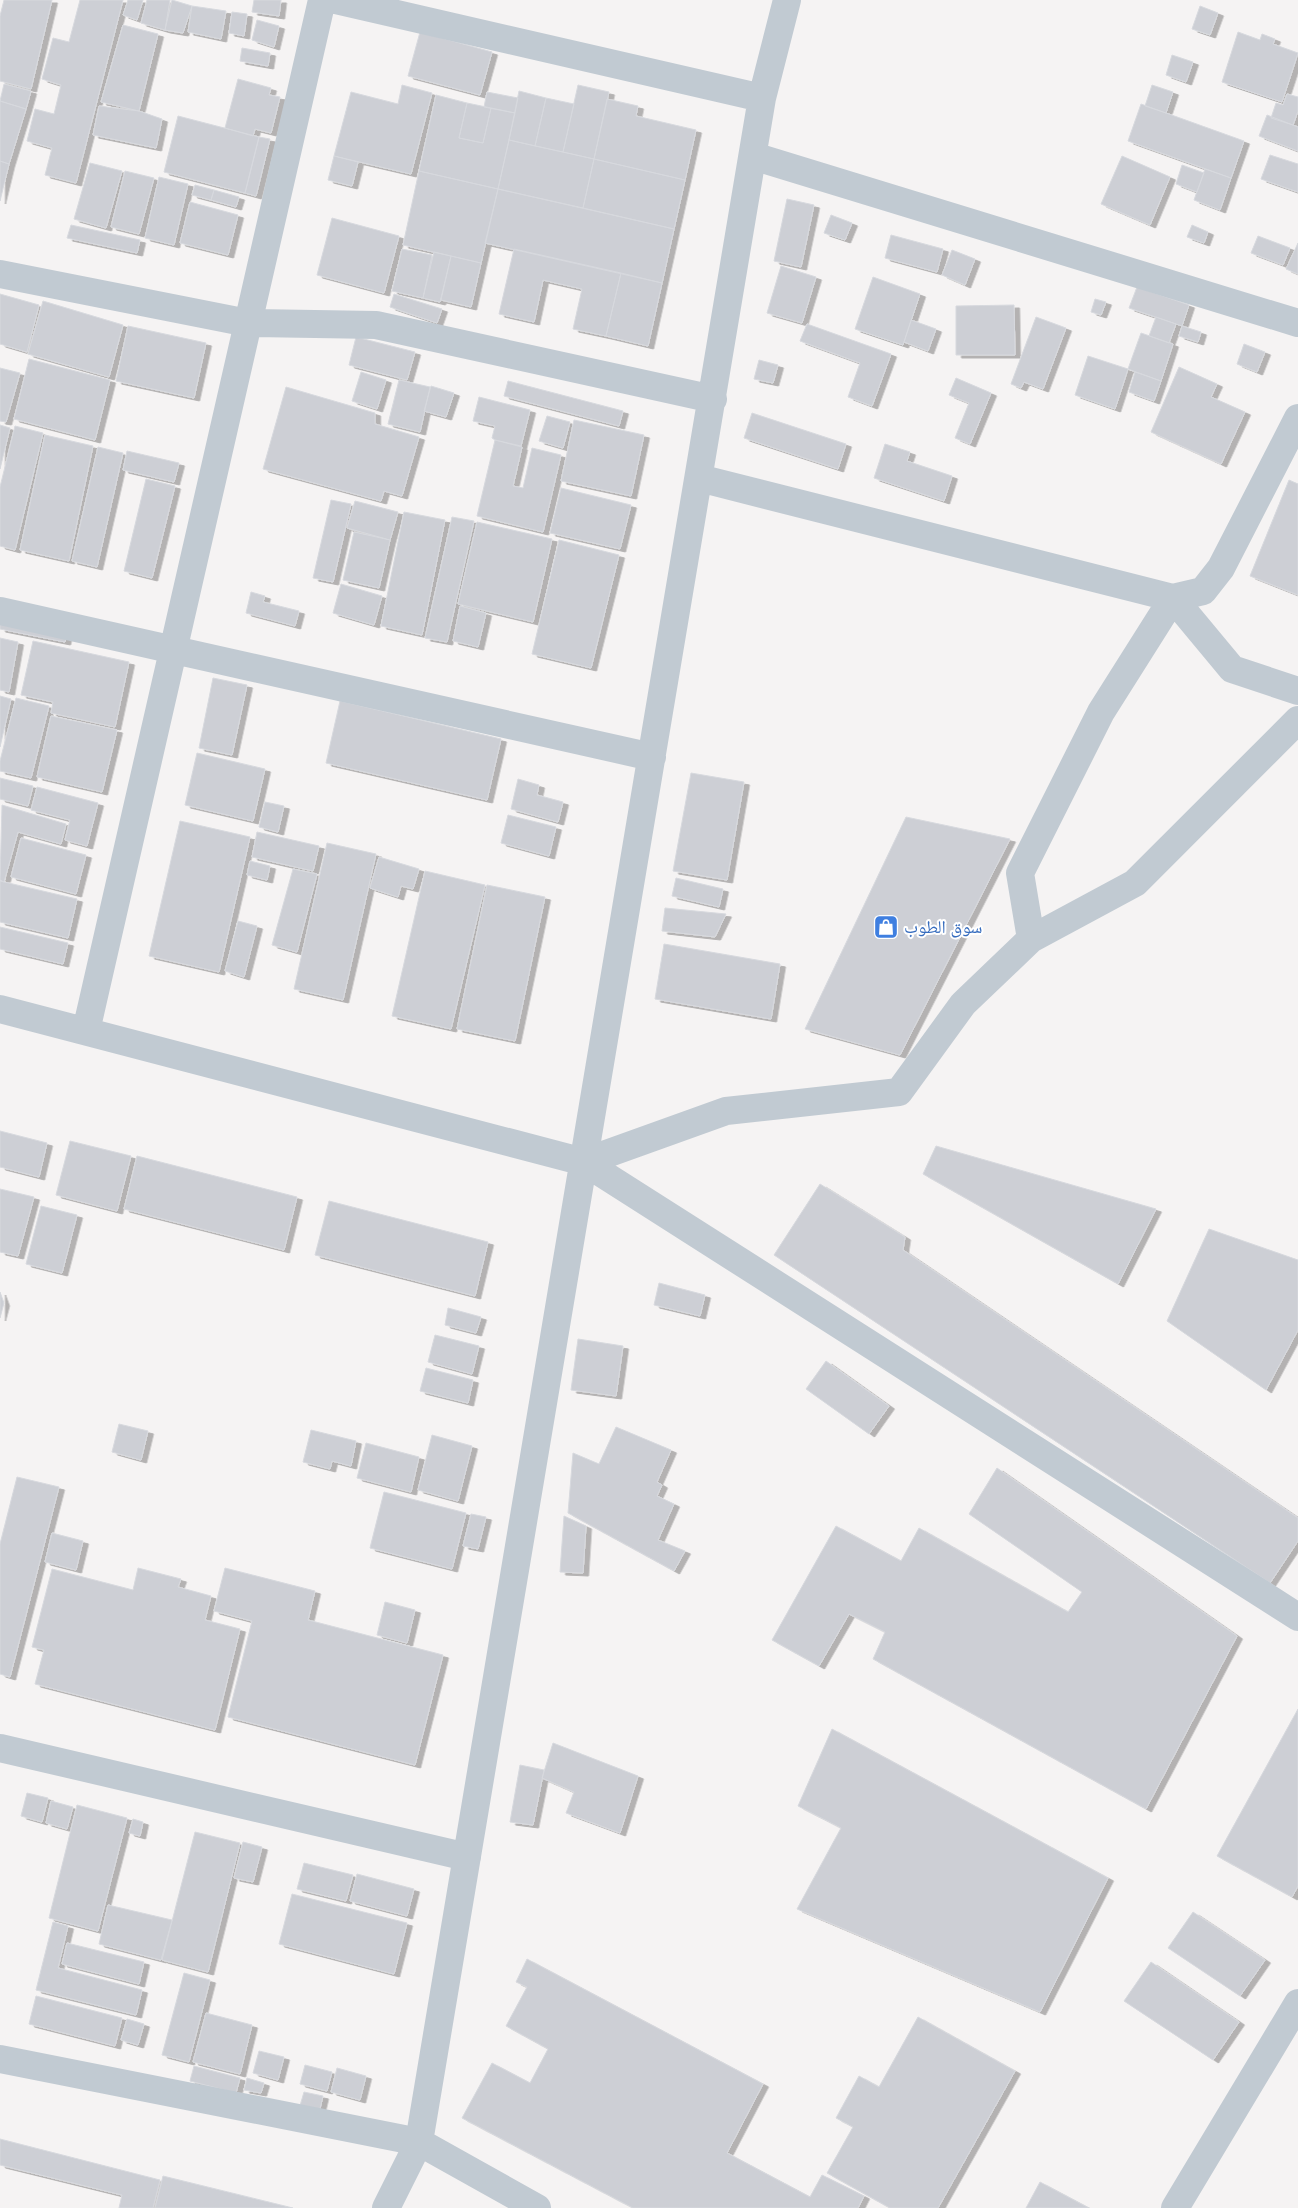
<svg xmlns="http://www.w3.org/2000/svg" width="1298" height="2208" viewBox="0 0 1298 2208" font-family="'DM Sans','Noto Naskh Arabic',sans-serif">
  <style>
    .building { fill: #cdcfd5; stroke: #d7d9de; filter: url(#shadow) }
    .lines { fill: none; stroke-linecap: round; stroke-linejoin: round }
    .minor { stroke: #c1cad2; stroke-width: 28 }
    .labels { text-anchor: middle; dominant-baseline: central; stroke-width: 4; stroke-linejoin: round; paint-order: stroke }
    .shop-label { font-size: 18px; fill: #366cbe; stroke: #fff; text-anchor: start }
  </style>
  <defs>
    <filter id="shadow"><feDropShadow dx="5.5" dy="3" stdDeviation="0" flood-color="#0004"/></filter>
  </defs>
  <rect width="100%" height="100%" fill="#f5f3f3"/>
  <!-- building -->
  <path class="building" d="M4 0H52L31 89 0 81V16Z
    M80 0H123L76 183 45 175 52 148 27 141 35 109 54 114 61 85 42 79 53 38 69 42Z
    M128 0H143L137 20 123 15Z
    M147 0H170L165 30 141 23Z
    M172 0 192 6 183 33 165 30Z
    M254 0H281L279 16 252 12Z
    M192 6 226 11 221 39 188 32Z
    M1200 6 1218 13 1210 35 1192 29Z
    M232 12 247 14 244 36 229 33Z
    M257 20 279 26 274 47 252 40Z
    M123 25 158 34 139 111 101 102Z
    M420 32 492 52 480 95 408 76Z
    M1238 32 1260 40 1262 34 1275 39 1273 44 1298 53 1282 102 1222 82Z
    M242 48 270 53 268 66 240 61Z
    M1172 55 1193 62 1186 82 1166 75Z
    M238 79 271 88 269 95 280 97 271 133 255 129 253 136 225 128Z
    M4 84 31 91 26 109 0 101Z
    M402 85 432 93 411 174 334 156 351 92 398 104Z
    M578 85 609 92 594 159 563 152Z
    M1152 85 1173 92 1166 113 1145 106Z
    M519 91 546 98 535 146 509 140Z
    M487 92 518 98 515 113 484 107Z
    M1287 94 1298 97V111L1293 125 1271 118 1276 103 1283 105Z
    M436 95 467 103 459 138 483 143 491 108 515 113 498 189 419 171Z
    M546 98 574 104 563 152 535 146Z
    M607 99 638 106 636 116 696 130 685 180 594 159Z
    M0 101 26 109 9 164 0 161Z
    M467 103 491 108 483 143 459 138Z
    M1141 104 1244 141 1231 178 1128 141Z
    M99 106 139 111 162 119 156 148 93 135Z
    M1267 115 1298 127V151L1259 136Z
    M178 116 259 137 245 193 164 172Z
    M259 137 270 139 256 196 245 193Z
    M509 140 594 159 583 208 498 189Z
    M1270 155 1298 164V192L1261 179Z
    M334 156 358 162 352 186 328 180Z
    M1122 156 1170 177 1150 225 1101 204Z
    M594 159 685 180 674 229 583 208Z
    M0 161 9 164 0 201Z
    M90 163 122 171 106 228 74 219Z
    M1182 165 1204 173 1197 192 1176 184Z
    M1205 169 1231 178 1220 210 1194 200Z
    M125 171 154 178 139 234 111 227Z
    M419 171 498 189 481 263 403 245Z
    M159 177 188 184 174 245 145 238Z
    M195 185 214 190 211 200 192 195Z
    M498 189 674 229 662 283 485 243Z
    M214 190 239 197 236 207 211 200Z
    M787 199 814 205 801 267 774 261Z
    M190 202 238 215 228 255 180 243Z
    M831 215 852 223 845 240 824 233Z
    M332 218 399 236 384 293 317 275Z
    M71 225 140 240 137 253 67 238Z
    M1192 225 1208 232 1204 243 1187 237Z
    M891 235 943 249 937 272 885 258Z
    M1258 236 1290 248 1283 265 1251 253Z
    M1298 243V274L1286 269Z
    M402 249 432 255 423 298 392 291Z
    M514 249 621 273 606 336 573 329 582 289 543 280 534 322 499 314Z
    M952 250 975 259 965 285 942 275Z
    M434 252 451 256 440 302 423 298Z
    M451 256 481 263 471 307 441 300Z
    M781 266 816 277 802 323 767 313Z
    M621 273 662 283 648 346 606 336Z
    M873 277 920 294 903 345 855 329Z
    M1137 287 1189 305 1182 326 1129 308Z
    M0 294 39 305 27 352 0 344Z
    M394 294 442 309 437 323 390 307Z
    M1095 299 1106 302 1101 315 1091 312Z
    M43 301 123 325 109 377 28 354Z
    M1014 305 1015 355H956V306Z
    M1036 317 1066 328 1043 389 1024 382 1021 388 1011 384Z
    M1156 317 1176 324 1169 343 1149 336Z
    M911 320 936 329 928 351 904 342Z
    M807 324 891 354 872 406 848 397 860 363 800 341Z
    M128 326 206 343 194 398 116 381Z
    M1182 326 1201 332 1198 342 1179 336Z
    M1141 333 1173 344 1161 381 1128 369Z
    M356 337 415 352 407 380 349 365Z
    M1244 344 1265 352 1257 372 1237 364Z
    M1088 356 1128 369 1115 409 1075 395Z
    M29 359 110 380 95 440 14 419Z
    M759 360 778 365 773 383 754 379Z
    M1179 367 1217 384 1211 397 1245 412 1221 464 1151 432Z
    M0 368 20 373 6 422 0 421Z
    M361 372 386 380 377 409 352 401Z
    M1135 372 1161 381 1154 401 1129 392Z
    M956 378 991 393 970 444 955 438 969 403 949 395Z
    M399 380 430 387 420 432 388 424Z
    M508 381 623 411 619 426 504 396Z
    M431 386 454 393 446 417 424 411Z
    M286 387 375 413V424L419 437 402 496 384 491 381 501 263 469Z
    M479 397 530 410 521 446 495 440 492 438 495 426 473 421Z
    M752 413 846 444 838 469 744 438Z
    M547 416 570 422 563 448 539 441Z
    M574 420 644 435 631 496 561 481Z
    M0 425 10 428 0 469Z
    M15 426 43 433 15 550 0 546V487Z
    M45 435 93 446 69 561 20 550Z
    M495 440 522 447 513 486 523 488 532 448 561 455 543 532 477 516Z
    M885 444 910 452 907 461 952 476 944 501 874 478Z
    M98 447 123 453 97 567 72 561Z
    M127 451 179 463 174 482 123 470Z
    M146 479 175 486 152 578 124 571Z
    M1289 480 1298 484V595L1250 576Z
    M561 488 631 505 620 549 550 533Z
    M331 500 351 504 333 582 313 578Z
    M355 501 398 512 390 540 347 528Z
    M404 512 445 520 422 635 381 626Z
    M452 517 474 521 447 642 425 638Z
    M477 522 552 539 533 622 458 604Z
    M354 532 390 540 379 588 343 580Z
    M559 540 619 555 591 668 532 654Z
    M341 584 382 596 374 625 333 613Z
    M251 592 265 596 263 602 299 611 295 626 246 613Z
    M460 606 486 613 478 647 453 641Z
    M0 616 68 630 65 642 0 629Z
    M0 638 18 642 9 692 0 690Z
    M33 641 129 662 115 727 51 713 53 702 21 695Z
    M213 678 247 685 232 755 199 748Z
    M0 696 11 699 0 747Z
    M16 698 49 706 31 778 0 771V761Z
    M340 701 501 739 487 800 326 763Z
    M51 716 117 730 102 792 37 777Z
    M197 753 265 769 253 821 185 805Z
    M691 773 744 782 727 880 673 871Z
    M0 778 33 786 28 806 0 799Z
    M518 779 539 785 537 795 563 802 558 822 511 809Z
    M37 787 98 803 87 846 65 840 70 820 31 810Z
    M265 802 284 806 278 832 259 827Z
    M2 805 66 824 61 844 18 832 4 882 0 880Z
    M508 815 556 827 549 856 501 843Z
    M906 817 1010 839 900 1055 805 1029Z
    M180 821 250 837 219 972 149 956Z
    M257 832 319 846 313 871 252 857Z
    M21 838 86 855 76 894 11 877Z
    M327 843 376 854 343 1000 294 989Z
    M379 857 419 869 413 889 401 886 398 897 370 888Z
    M250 861 270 866 267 880 247 875Z
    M293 869 317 874 297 952 272 945Z
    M425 871 485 885 451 1029 392 1016Z
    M676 878 723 889 719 907 672 896Z
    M0 881 77 899 68 938 0 922Z
    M487 885 545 897 515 1041 457 1029Z
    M665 908 726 914 715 937 662 931Z
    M238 921 257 926 244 977 225 971Z
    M0 927 68 943 63 964 0 949Z
    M664 944 780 964 771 1019 655 999Z
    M0 1131 47 1143 39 1177 0 1167Z
    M70 1141 131 1156 117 1211 56 1195Z
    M936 1146 1156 1209 1118 1284 923 1174Z
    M137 1156 297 1197 284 1250 124 1209Z
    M820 1184 905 1237 903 1250 1298 1518V1541L1270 1583 774 1255Z
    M0 1189 34 1197 18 1256 0 1252Z
    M329 1201 488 1242 475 1296 315 1255Z
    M41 1206 77 1215 62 1273 26 1264Z
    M1209 1229 1298 1260V1330L1266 1390 1167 1321Z
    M659 1283 705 1295 700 1316 654 1305Z
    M0 1292 4 1303 0 1318Z
    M448 1308 481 1317 476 1333 445 1325Z
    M435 1335 479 1346 472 1374 428 1362Z
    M578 1339 623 1346 616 1396 571 1390Z
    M826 1361 889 1406 869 1434 806 1389Z
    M426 1368 473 1380 468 1403 420 1391Z
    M119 1424 148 1431 141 1460 112 1452Z
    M616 1427 671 1450 657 1482 662 1485 657 1496 674 1504 658 1540 685 1551 674 1571 568 1513 573 1453 599 1464Z
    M311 1430 356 1441 351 1466 332 1461 330 1469 303 1462Z
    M432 1435 472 1446 458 1501 418 1490Z
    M366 1443 419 1457 411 1492 357 1478Z
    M997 1468 1237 1636 1146 1809 873 1659 885 1632 849 1614 819 1666 772 1640 836 1526 901 1561 919 1528 1068 1612 1082 1592 969 1514Z
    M17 1477 59 1487 10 1677 0 1674V1544Z
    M384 1492 466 1513 452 1569 370 1548Z
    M471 1514 486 1517 478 1549 463 1546Z
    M564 1516 586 1526 583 1573 560 1572Z
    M52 1533 83 1541 76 1570 45 1562Z
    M138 1568 181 1579 178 1587 211 1596 205 1620 240 1629 215 1730 35 1684 44 1650 32 1647 52 1569 133 1590Z
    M225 1568 315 1591 308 1620 443 1655 415 1765 228 1717 252 1621 214 1611Z
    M385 1602 415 1610 407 1643 377 1635Z
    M1298 1709V1886L1292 1897 1217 1856Z
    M832 1729 1108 1878 1040 2012 797 1909 841 1828 798 1806Z
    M553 1743 638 1776 620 1833 566 1813 574 1792 542 1778Z
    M520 1765 544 1770 533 1825 510 1822Z
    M27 1793 48 1798 42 1822 21 1816Z
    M51 1801 73 1807 67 1829 46 1823Z
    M77 1805 127 1818 98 1931 49 1918Z
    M133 1819 143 1822 140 1836 129 1833Z
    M195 1832 240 1843 208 1972 162 1960Z
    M243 1842 262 1847 253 1882 234 1878Z
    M304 1863 353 1875 346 1901 297 1889Z
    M357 1874 414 1889 407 1916 350 1901Z
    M292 1894 407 1923 394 1974 279 1944Z
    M108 1905 172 1920 161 1960 99 1944Z
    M1193 1912 1265 1960 1240 1996 1168 1948Z
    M53 1922 68 1926 58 1968 142 1990 136 2015 36 1990Z
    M67 1943 144 1962 139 1984 62 1964Z
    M527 1959 763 2084 727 2153 810 2197 822 2175 864 2196 858 2208H633L462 2118 492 2063 530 2083 548 2049 506 2026 527 1987 516 1982Z
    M1151 1962 1239 2022 1213 2060 1124 2001Z
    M184 1973 210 1980 189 2062 162 2055Z
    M36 1996 122 2018 115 2046 29 2024Z
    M206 2013 252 2025 240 2074 193 2062Z
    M918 2017 1015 2071 938 2208H890L827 2173 853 2127 836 2118 859 2076 879 2087Z
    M127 2019 144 2024 138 2045 121 2040Z
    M259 2051 284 2057 278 2080 253 2073Z
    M305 2065 332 2072 327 2091 300 2084Z
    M194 2066 240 2078 236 2093 190 2081Z
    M337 2068 366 2076 360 2100 331 2092Z
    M247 2078 264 2083 261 2093 244 2090Z
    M304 2092 323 2096 319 2113 299 2109Z
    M0 2139 160 2180 153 2208H119L122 2195 0 2165Z
    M163 2176 293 2208H155Z
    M1040 2182 1089 2208H1026Z"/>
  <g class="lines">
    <!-- minor -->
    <path class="minor" d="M336 0 762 98
      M753 156 1298 323
      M0 274 248 323 376 325 713 399
      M699 478 1173 598 1203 591 1221 568 1298 418
      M0 611 652 757
      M1031 939 1020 873 1101 712 1173 598 1232 669 1298 691
      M0 1009 584 1162 1298 1617
      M86 1031 322 0
      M584 1162 726 1111 899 1092 963 1004 1031 939 1135 883 1298 720
      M0 1748 467 1857
      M0 2059 419 2142 537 2208
      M386 2208 419 2142 762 98 787 0
      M1175 2208 1298 2003"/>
  </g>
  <!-- icons -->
  <defs>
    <symbol id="shop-square" viewBox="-11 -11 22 22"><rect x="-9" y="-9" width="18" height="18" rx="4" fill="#3f7fe0" stroke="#fff"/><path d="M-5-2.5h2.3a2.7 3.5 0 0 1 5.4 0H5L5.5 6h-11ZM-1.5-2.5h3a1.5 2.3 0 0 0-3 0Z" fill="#fff"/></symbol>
  </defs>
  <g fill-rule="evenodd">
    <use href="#shop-square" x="872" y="913" width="28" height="28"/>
  </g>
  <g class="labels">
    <!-- shop labels -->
    <g class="shop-label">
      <text x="904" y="927">سوق الطوب</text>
    </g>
  </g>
</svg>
